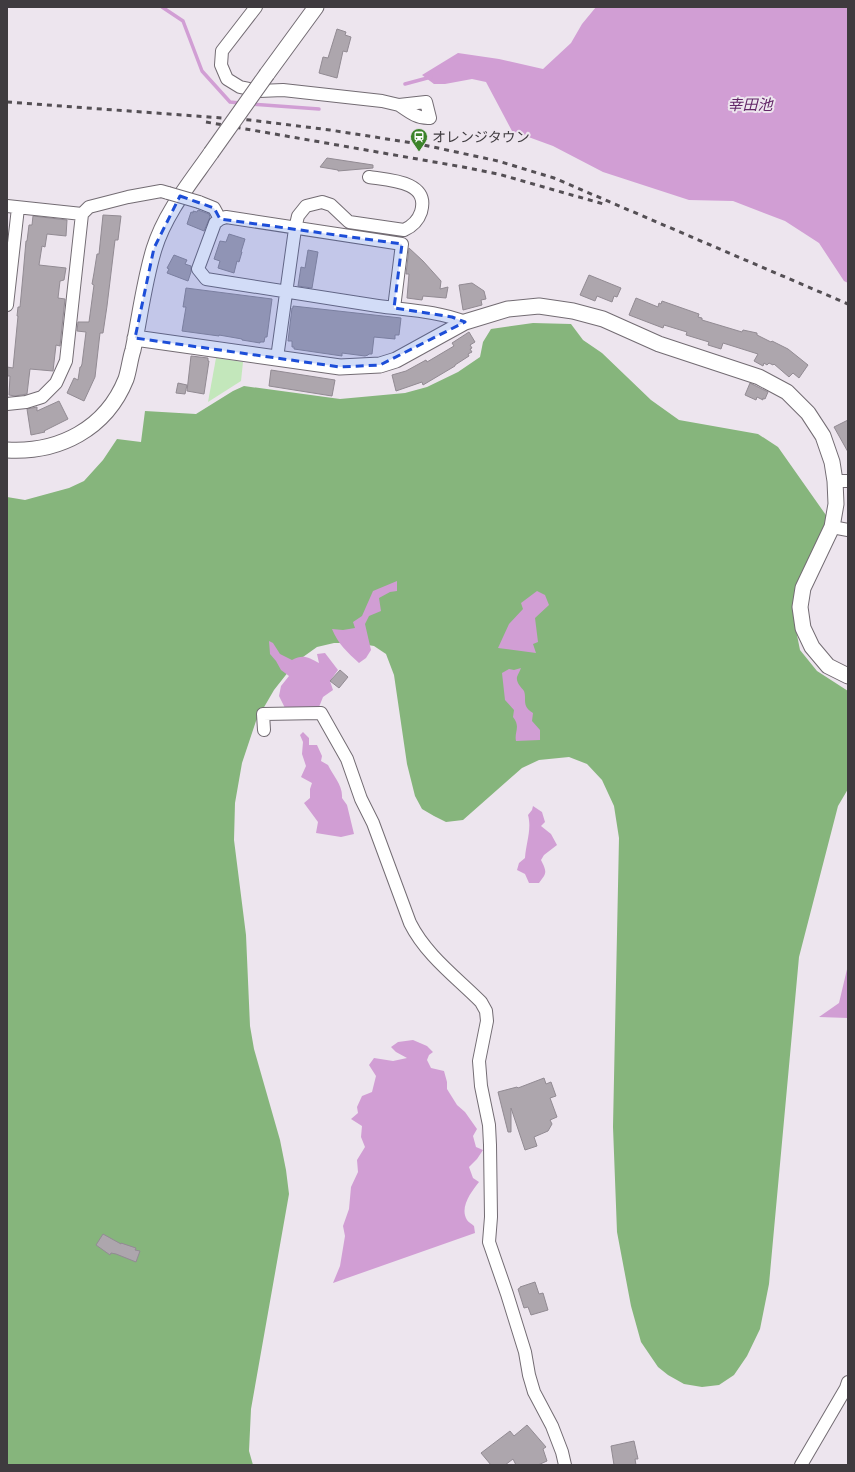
<svg xmlns="http://www.w3.org/2000/svg" width="855" height="1472" viewBox="0 0 855 1472" font-family="'Varela Round','Noto Sans JP',sans-serif">
  <style>
    .green { fill: #c3e7bb }
    .forest { fill: #86b57c }
    .water { fill: #d19ed4 }
    .lines { fill: none; stroke-linecap: round; stroke-linejoin: round }
    .stream { stroke: #d19ed4; stroke-width: 3.5 }
    .building { fill: #ada6ad; stroke: #928b93 }
    .minor-casing { stroke: #736c73; stroke-width: 14 }
    .tertiary-casing { stroke: #736c73; stroke-width: 17 }
    .minor { stroke: #fff; stroke-width: 12 }
    .tertiary { stroke: #fff; stroke-width: 15 }
    .rail { stroke: #544f54; stroke-width: 3; stroke-dasharray: 5 5; stroke-linecap: butt }
    .minor-bridge-casing { stroke: #736c73; stroke-width: 14; stroke-linecap: butt }
    .tertiary-bridge-casing { stroke: #736c73; stroke-width: 17; stroke-linecap: butt }
    .minor-bridge { stroke: #fff; stroke-width: 12 }
    .tertiary-bridge { stroke: #fff; stroke-width: 15 }
    .marked { fill: #1d4ed8; fill-opacity: 0.2; stroke: #1d4ed8; stroke-width: 3; stroke-dasharray: 8 5; stroke-linejoin: round }
    .labels { text-anchor: middle; dominant-baseline: central; stroke-width: 4; stroke-linejoin: round; paint-order: stroke }
    .poi-label { font-size: 14px; fill: #3f3b3f; stroke: #ede5ee; text-anchor: start }
    .water-label { font-size: 15px; font-style: italic; fill: #622667; stroke: #ede5ee }
  </style>
  <rect width="100%" height="100%" fill="#ede5ee"/>
  <!-- green -->
  <path class="green" d="M216 358 243 362 241 381 208 402Z"/>
  <!-- forest -->
  <path class="forest" d="M533 323 571 324 583 340 602 353 651 400 679 420 758 434 778 447 828 518 798 582 794 620 800 650 817 671 848 691V789L838 806 799 957 769 1284 760 1329 747 1356 734 1375 719 1385 702 1387 684 1384 668 1375 658 1367 641 1342 631 1306 617 1232 613 1127 619 838 614 806 602 780 587 764 569 757 539 760 522 768 463 820 446 822 434 816 422 809 415 796 407 764 394 675 386 654 374 646 356 643H334L317 647 296 662 274 690 256 721 242 763 235 803 234 840 246 935 250 1026 254 1049 280 1140 286 1170 289 1194 251 1409 249 1451 253 1465H7V497L25 500 69 488 84 481 103 460 117 439 141 442 145 411 196 414 233 391 244 386 340 399 405 393 427 387 458 372 480 357 483 342 491 329Z"/>
  <!-- water -->
  <path class="water" d="M596 7H848V283L844 281 819 243 785 221 733 201 689 200 603 172 553 146 512 131 486 82 472 79 445 84H434L422 75 458 53 499 59 543 69 571 43 582 24Z
    M397 581V591L390 592 379 598 381 611 369 616 365 624 371 650 366 658 359 663C347 652 338 644 332 629L343 630 355 628 353 622 362 616 373 591Z
    M537 591 545 595 549 605 535 618 538 642 533 644 536 653 498 648 509 624 523 609 521 603Z
    M269 641 273 643 280 654 292 660C303 654 308 657 319 663L317 654 325 653 338 670 330 681 333 690 323 697 319 707 285 708 279 696 281 686 289 676 281 670 276 661 270 654Z
    M521 668C520 671 518 674 517 677 516 683 521 687 524 691 527 699 521 706 533 713L532 721 540 730V740L516 741C514 732 521 727 513 717L514 710 505 700 502 673 509 669 514 670Z
    M303 732 309 738V745H317L322 756 321 761 328 765C333 776 343 785 342 798L347 805 354 834 341 837 316 833 318 822 304 803 310 798V789L312 783 301 777 306 766 302 754 303 742 300 735Z
    M533 806 542 812 545 822 541 826 551 834 557 845 544 855 541 860C547 872 547 873 539 883H529L525 874 517 870 519 863 525 858C526 843 532 829 528 815L532 810Z
    M848 965V1018L819 1017 839 1003Z
    M413 1040 427 1046 433 1052 429 1055 427 1060 431 1068 444 1071 447 1082V1089L457 1105 465 1112 477 1129 473 1136 476 1147 483 1150 477 1159 469 1167 473 1178 479 1182C472 1191 459 1207 467 1220 468 1222 472 1224 474 1226L475 1233 333 1283 340 1266 345 1236 343 1226 349 1209 351 1187 358 1172 357 1160 365 1147 361 1137 362 1126 351 1119 358 1113 357 1107 362 1096 372 1092 376 1076 369 1065 374 1058 393 1061 407 1058 396 1052 391 1047 398 1042Z"/>
  <g class="lines">
    <!-- stream -->
    <path class="stream" d="M162 7 183 21 202 71 230 102 240 103
      M405 84 431 77
      M251 104 319 109"/>
  </g>
  <!-- building -->
  <path class="building" d="M337 29 346 32 345 35 351 37 347 52 343 51 337 78 319 73 323 57 328 58Z
    M327 158 373 165V168L338 171V170L320 167Z
    M198 210 209 214 210 217 204 231 187 224 191 212 193 213V211L197 212Z
    M103 215 121 216 118 240H115L107 306 103 333H100L95 377 84 401 67 393 74 378 78 380 80 367H81L82 364 86 332 77 331 78 322H89L94 285 92 284 94 273 97 254H99Z
    M33 216 67 220 66 236 47 234 45 247 42 246 39 265 66 268 64 280 60 281 58 298 65 299 60 346 56 345 53 371 30 369 27 394 15 396 9 395 10 376H7V367L13 368 18 316H17L18 307H20L23 275 26 241H27L29 225H32Z
    M229 234 245 239 241 252H242L239 262 237 261 234 273 218 268 220 261 214 259 220 241 226 242Z
    M409 248 423 261 441 281 440 289 448 287 446 298 423 296 422 300 407 298 409 274H406Z
    M308 250 318 252 312 288 298 286 301 267 305 268Z
    M174 255 187 260 185 264 191 266V272L188 281 167 273 169 269 167 268Z
    M589 275 621 288 617 297 614 296 612 302 597 296 595 301 580 295Z
    M472 283 484 291 486 299 481 300 482 305 463 310 459 285Z
    M186 288 272 299 267 337H265L264 342H260V343L242 340V339L219 335V336L182 331 186 307H183Z
    M636 298 658 307 659 303 661 304 662 301 699 314 698 317 702 318V320L742 332 743 330 757 333V335L771 342 772 341 788 349 808 365 799 378 793 373 789 377 774 364 773 365 769 363 767 365 764 363 763 366 754 361 758 354 723 343 721 349 708 345 709 342 686 335 687 332 664 325 663 328 642 320 629 315Z
    M293 306 401 318 399 335H395V339L374 337 372 354H369L368 355 365 356 342 353V356L294 349V347H292V341H288L292 308H293Z
    M469 332 475 342 470 345 472 348 470 349 472 352 468 354 469 356 455 365V366L423 385 422 382 396 391 392 375 406 371 426 360 427 362 454 346 452 343Z
    M191 356 208 358V361H209L204 394 187 391Z
    M271 370 335 380 332 396 269 386Z
    M178 383 187 385 185 394 176 393Z
    M750 383 768 392 765 399 763 398V400L757 397 756 400 745 395Z
    M59 401 68 419 44 431 45 432 31 435 27 409 37 407V411Z
    M848 420V452L834 427Z
    M340 670 348 677 339 688 330 681Z
    M544 1078 546 1084 551 1082 556 1096 550 1098 557 1117 550 1120 552 1124 548 1131 534 1137 537 1146 525 1150 511 1108V1132H508L498 1092 517 1087 518 1088Z
    M103 1234 121 1244V1243L136 1248 135 1250 140 1251 136 1262 116 1254 111 1253 110 1255 96 1245Z
    M535 1282 539 1294 543 1293 548 1310 531 1315 528 1307 524 1308 518 1289 520 1288V1287Z
    M527 1425 546 1447 543 1449 547 1461 538 1465H516L513 1459 505 1465H491L481 1453 510 1431 514 1436Z
    M634 1441 638 1459H635L636 1465H614L611 1446Z"/>
  <g class="lines">
    <defs>
      <path id="minor" d="M256 7 222 51 221 65 227 79 240 87 259 91 283 90 382 101 399 105 426 102 430 118C418 119 409 112 399 105
        M199 202 214 208 220 219
        M7 206 82 214
        M7 305 18 208
        M394 308 402 244 226 217 220 219 215 223 198 269 206 279C263 288 320 297 378 306 406 310 438 311 465 322
        M277 358 295 229 298 216 306 206 322 202 331 205 349 222 404 230C413 226 418 221 421 212 430 181 389 180 369 177
        M7 404 26 402 42 397 56 383 66 361 82 214 89 207 128 197 161 191 168 193
        M835 481H848
        M832 527 848 530
        M264 730 263 714 321 713 347 759 361 799 373 823 410 923C426 955 456 977 481 1002L486 1011 487 1021 479 1061 481 1086 489 1125 490 1145 491 1217 489 1242 507 1294 525 1352 529 1375 534 1392 552 1426 562 1452 565 1465
        M801 1465 846 1388 848 1382"/>
      <path id="tertiary" d="M267 74 316 7
        M135 338 340 367 380 365 396 360 465 322 508 309 539 306 573 311 603 319 659 344 759 377 787 392 808 413 823 436 832 462 835 481 836 504 832 527 803 588 800 607 803 628 812 647 828 666 848 676
        M7 450C59 453 106 429 126 379 129 370 130 359 133 350 140 316 144 282 154 249 165 213 190 183 211 153"/>
    </defs>
    <!-- minor casing -->
    <use href="#minor" class="minor-casing"/>
    <!-- tertiary casing -->
    <use href="#tertiary" class="tertiary-casing"/>
    <!-- minor -->
    <use href="#minor" class="minor"/>
    <!-- tertiary -->
    <use href="#tertiary" class="tertiary"/>
    <!-- rail -->
    <path class="rail" d="M7 102 250 120 330 130 419 144 498 161 554 178 848 304
      M206 122 463 167 498 174 607 205"/>
    <defs>
      <path id="minor-bridge" d="M168 193 199 202"/>
      <path id="tertiary-bridge" d="M211 153 267 74"/>
    </defs>
    <!-- minor-bridge casing -->
    <use href="#minor-bridge" class="minor-bridge-casing"/>
    <!-- tertiary-bridge casing -->
    <use href="#tertiary-bridge" class="tertiary-bridge-casing"/>
    <!-- minor-bridge -->
    <use href="#minor-bridge" class="minor-bridge"/>
    <!-- tertiary-bridge -->
    <use href="#tertiary-bridge" class="tertiary-bridge"/>
  </g>
  <!-- marked area -->
  <path class="marked" d="M180 196 214 208 220 219 402 244 394 308 452 317 465 322 380 365 340 367 135 338 154 248Z"/>
  <!-- icons -->
  <defs>
    <symbol id="station-pin" viewBox="-11 -11 22 30"><path d="M0 17L-7.5 6A9.5 9.5 0 1 1 7.5 6Z" fill="#3b8329" stroke="#ede5ee"/><path d="M-3-6H3Q5-6 5-4V2Q5 4 3 4L4.5 6H3L1.5 4h-3L-3 6H-4.5L-3 4Q-5 4-5 2V-4Q-5-6-3-6ZM-3.5-4v3h7v-3ZM-3.5 1v1.5H-2V1ZM2 1v1.5H3.5V1Z" fill="#fff"/></symbol>
  </defs>
  <g fill-rule="evenodd">
    <use href="#station-pin" x="409" y="127" width="20" height="27"/>
  </g>
  <g class="labels">
    <!-- poi labels -->
    <g class="poi-label">
      <text x="432" y="137">オレンジタウン</text>
    </g>
    <!-- water labels -->
    <g class="water-label">
      <text x="750" y="105">幸田池</text>
    </g>
  </g>
  <!-- border -->
  <rect width="855" height="1472" fill="none" stroke="#3f3b3f" stroke-width="16"/>
</svg>
